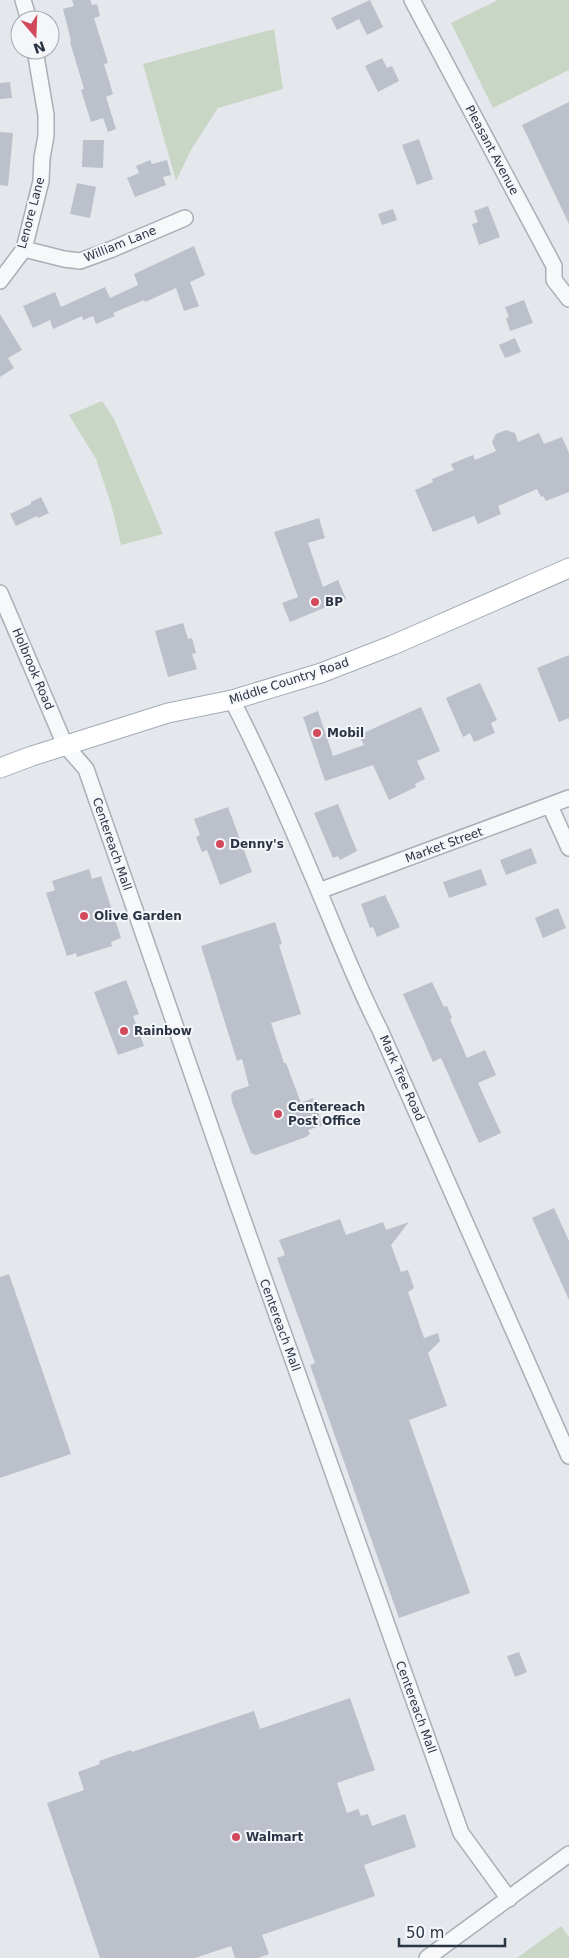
<svg xmlns="http://www.w3.org/2000/svg" width="569" height="1958" viewBox="0 0 569 1958" font-family="'DejaVu Sans',sans-serif">
  <style>
    .green { fill: #c9d6c5 }
    .building { fill: #bbc0ca }
    .lines { fill: none; stroke-linecap: round; stroke-linejoin: round }
    .minor-casing { stroke: #a9aeb7; stroke-width: 18 }
    .major-casing { stroke: #a3abb8; stroke-width: 21 }
    .minor { stroke: #f7f8fa; stroke-width: 15 }
    .major { stroke: #fff; stroke-width: 19 }
    .poi-dot { fill: #d1495b; stroke: #f4f6f9; stroke-width: 2 }
    .labels { text-anchor: middle; dominant-baseline: central; stroke-width: 4; stroke-linejoin: round; paint-order: stroke }
    .street-label { font-size: 12px; fill: #2b3445; stroke: #f4f6f9 }
    .poi-label { font-size: 12px; font-weight: bold; fill: #2b3445; stroke: #f4f6f9; text-anchor: start }
  </style>
  <rect width="100%" height="100%" fill="#e4e7ec"/>
  <!-- green -->
  <path class="green" d="M498 0H569V70L493 108 451 23Z
    M274 29 283 89 218 108 192 148 176 181 143 64Z
    M102 401 114 419 163 534 121 545 111 504 96 459 69 415Z
    M561 1926 569 1937V1958H517Z"/>
  <!-- building -->
  <path class="building" d="M72 0H90L92 5 97 4 100 16 94 18 108 63 104 64 113 94 106 97 116 129 108 132 103 118 91 122 81 90 84 89 70 42 71 41 63 9 74 6Z
    M370 0 383 27 367 35 359 19 337 30 331 18Z
    M382 58 387 68 392 66 399 81 378 92 365 66Z
    M10 82 12 98 0 99V83Z
    M569 102V224L522 125Z
    M0 132 13 133 8 186 0 185Z
    M419 139 433 179 417 185 402 145Z
    M83 140H104L103 168 82 167Z
    M150 160 152 164 167 160 171 175 163 177 166 185 135 197 127 178 139 173 136 166Z
    M77 183 96 187 90 218 70 214Z
    M488 206 500 237 479 245 472 224 478 222 474 211Z
    M393 209 397 220 382 225 378 214Z
    M194 246 205 275 190 282 199 306 184 311 176 288 145 302 144 300 113 313 115 316 96 324 93 316 83 320 82 316 53 329 50 320 33 328 23 306 55 292 61 307 105 287 110 298 138 285 134 274Z
    M524 300 533 323 510 331 506 318 509 317 505 307Z
    M0 314 22 350 8 358 14 368 0 377Z
    M515 338 521 352 505 358 499 345Z
    M506 430 515 433 518 442 539 433 544 444 562 437 569 453V492L546 501 543 496 541 497 537 489 498 506 501 514 478 524 474 516 433 532 415 490 433 482 432 479 454 470 451 464 473 455 475 460 496 451 492 442 496 434Z
    M41 497 49 513 38 518 37 516 16 526 10 514 31 504V502Z
    M319 518 325 538 308 543 323 587 338 580 346 599 290 622 282 603 298 597 274 532Z
    M183 623 188 639 192 638 196 653 192 654 197 669 168 677 155 631Z
    M569 655V718L559 722 537 668Z
    M480 683 497 720 491 723 495 733 474 742 470 733 463 737 446 698Z
    M421 707 440 751 417 761 425 779 415 784 416 787 389 800 373 765 325 781 303 717 318 711 333 756 364 745 359 735Z
    M338 804 357 851 340 860 338 856 333 858 314 813Z
    M228 807 252 872 220 885 207 850 202 852 196 837 200 835 194 819Z
    M531 848 537 863 506 875 500 860Z
    M89 869 92 879 101 876 121 938 111 942 112 946 77 957 76 953 67 956 46 893 55 890 52 881Z
    M481 869 487 885 449 898 443 882Z
    M385 895 400 927 377 937 373 927 370 928 361 904Z
    M558 908 566 928 543 938 535 918Z
    M275 922 282 944 279 945 301 1014 271 1023 284 1063H286L301 1103 313 1098 323 1125 308 1130 310 1134 306 1137 256 1155 251 1153 232 1102 231 1095 234 1091 249 1086 242 1059 237 1061 201 946Z
    M126 980 139 1014 133 1016 144 1046 118 1055 94 992Z
    M432 982 444 1007 447 1006 452 1018 450 1019 467 1058 485 1050 496 1075 478 1083 501 1133 479 1143 441 1058 433 1062 403 994Z
    M554 1208 569 1241V1300L532 1218Z
    M340 1219 346 1235 383 1222 386 1230 409 1222 391 1245 401 1272 408 1270 414 1288 408 1292 424 1338 438 1333 440 1341 428 1353 447 1406 409 1420 470 1593 399 1618 310 1365 315 1363 277 1258 285 1255 279 1240Z
    M9 1274 71 1454 0 1478V1277Z
    M519 1652 527 1672 515 1677 507 1656Z
    M350 1698 375 1770 337 1783 347 1813 358 1809 361 1816 368 1814 372 1826 405 1814 416 1847 364 1865 375 1896 262 1935 269 1954 258 1958H235L231 1946 195 1958H100L47 1803 84 1790 78 1772 100 1764 99 1761 131 1750 132 1752 254 1711 260 1729Z"/>
  <g class="lines">
    <defs>
      <path id="minor" d="M23 0 29 20
        M412 0 554 266V280L569 299
        M24 249 64 259 80 261 110 250 185 218
        M0 281 24 249 41 181 42 158 46 136V115L35 50
        M0 593 65 745 86 769 230 1183 461 1833 509 1899
        M232 700C267 768 297 839 326 908 343 949 360 991 380 1030L569 1456
        M550 806 569 848
        M319 891 569 798
        M427 1958 569 1854"/>
      <path id="major" d="M0 768 32 756 168 713 232 700 321 673 393 645 569 568"/>
    </defs>
    <!-- minor casing -->
    <use href="#minor" class="minor-casing"/>
    <!-- major casing -->
    <use href="#major" class="major-casing"/>
    <!-- minor -->
    <use href="#minor" class="minor"/>
    <!-- major -->
    <use href="#major" class="major"/>
  </g>
  <!-- markers -->
  <g class="poi-dot">
    <circle cx="315" cy="602" r="5"/>
    <circle cx="317" cy="733" r="5"/>
    <circle cx="220" cy="844" r="5"/>
    <circle cx="84" cy="916" r="5"/>
    <circle cx="124" cy="1031" r="5"/>
    <circle cx="278" cy="1114" r="5"/>
    <circle cx="236" cy="1837" r="5"/>
  </g>
  <g class="labels">
    <!-- street labels -->
    <g class="street-label">
      <text transform="translate(492 150) rotate(62)">Pleasant Avenue</text>
      <text transform="translate(31 213) rotate(-75)">Lenore Lane</text>
      <text transform="translate(120 244) rotate(-22)">William Lane</text>
      <text transform="translate(33 669) rotate(67)">Holbrook Road</text>
      <text transform="translate(289 681) rotate(-18)">Middle Country Road</text>
      <text transform="translate(112 844) rotate(71)">Centereach Mall</text>
      <text transform="translate(444 845) rotate(-20)">Market Street</text>
      <text transform="translate(402 1078) rotate(66)">Mark Tree Road</text>
      <text transform="translate(280 1325) rotate(70)">Centereach Mall</text>
      <text transform="translate(416 1707) rotate(70)">Centereach Mall</text>
    </g>
    <!-- poi labels -->
    <g class="poi-label">
      <text x="325" y="602">BP</text>
      <text x="327" y="733">Mobil</text>
      <text x="230" y="844">Denny's</text>
      <text x="94" y="916">Olive Garden</text>
      <text x="134" y="1031">Rainbow</text>
      <text x="288" y="1107">Centereach<tspan x="288" dy="14">Post Office</tspan></text>
      <text x="246" y="1837">Walmart</text>
    </g>
  </g>
  <!-- north arrow -->
  <g transform="translate(35 35) rotate(161)"><circle r="24" fill="#f4f6f9" stroke="#a4a8b1"/>
  <path d="M0-4L9 19L0 12L-9 19Z" fill="#d1495b"/>
  <text y="-8" font-size="14" font-weight="bold" text-anchor="middle" fill="#2b3445">N</text>
  </g>
  <!-- scale -->
  <path d="M399 1938v8h106v-8" fill="none" stroke="#2b3445" stroke-width="2.5"/>
  <text x="406" y="1938" font-size="15" fill="#2b3445" stroke="#f4f6f9" stroke-width="4" paint-order="stroke">50 m</text>
</svg>
